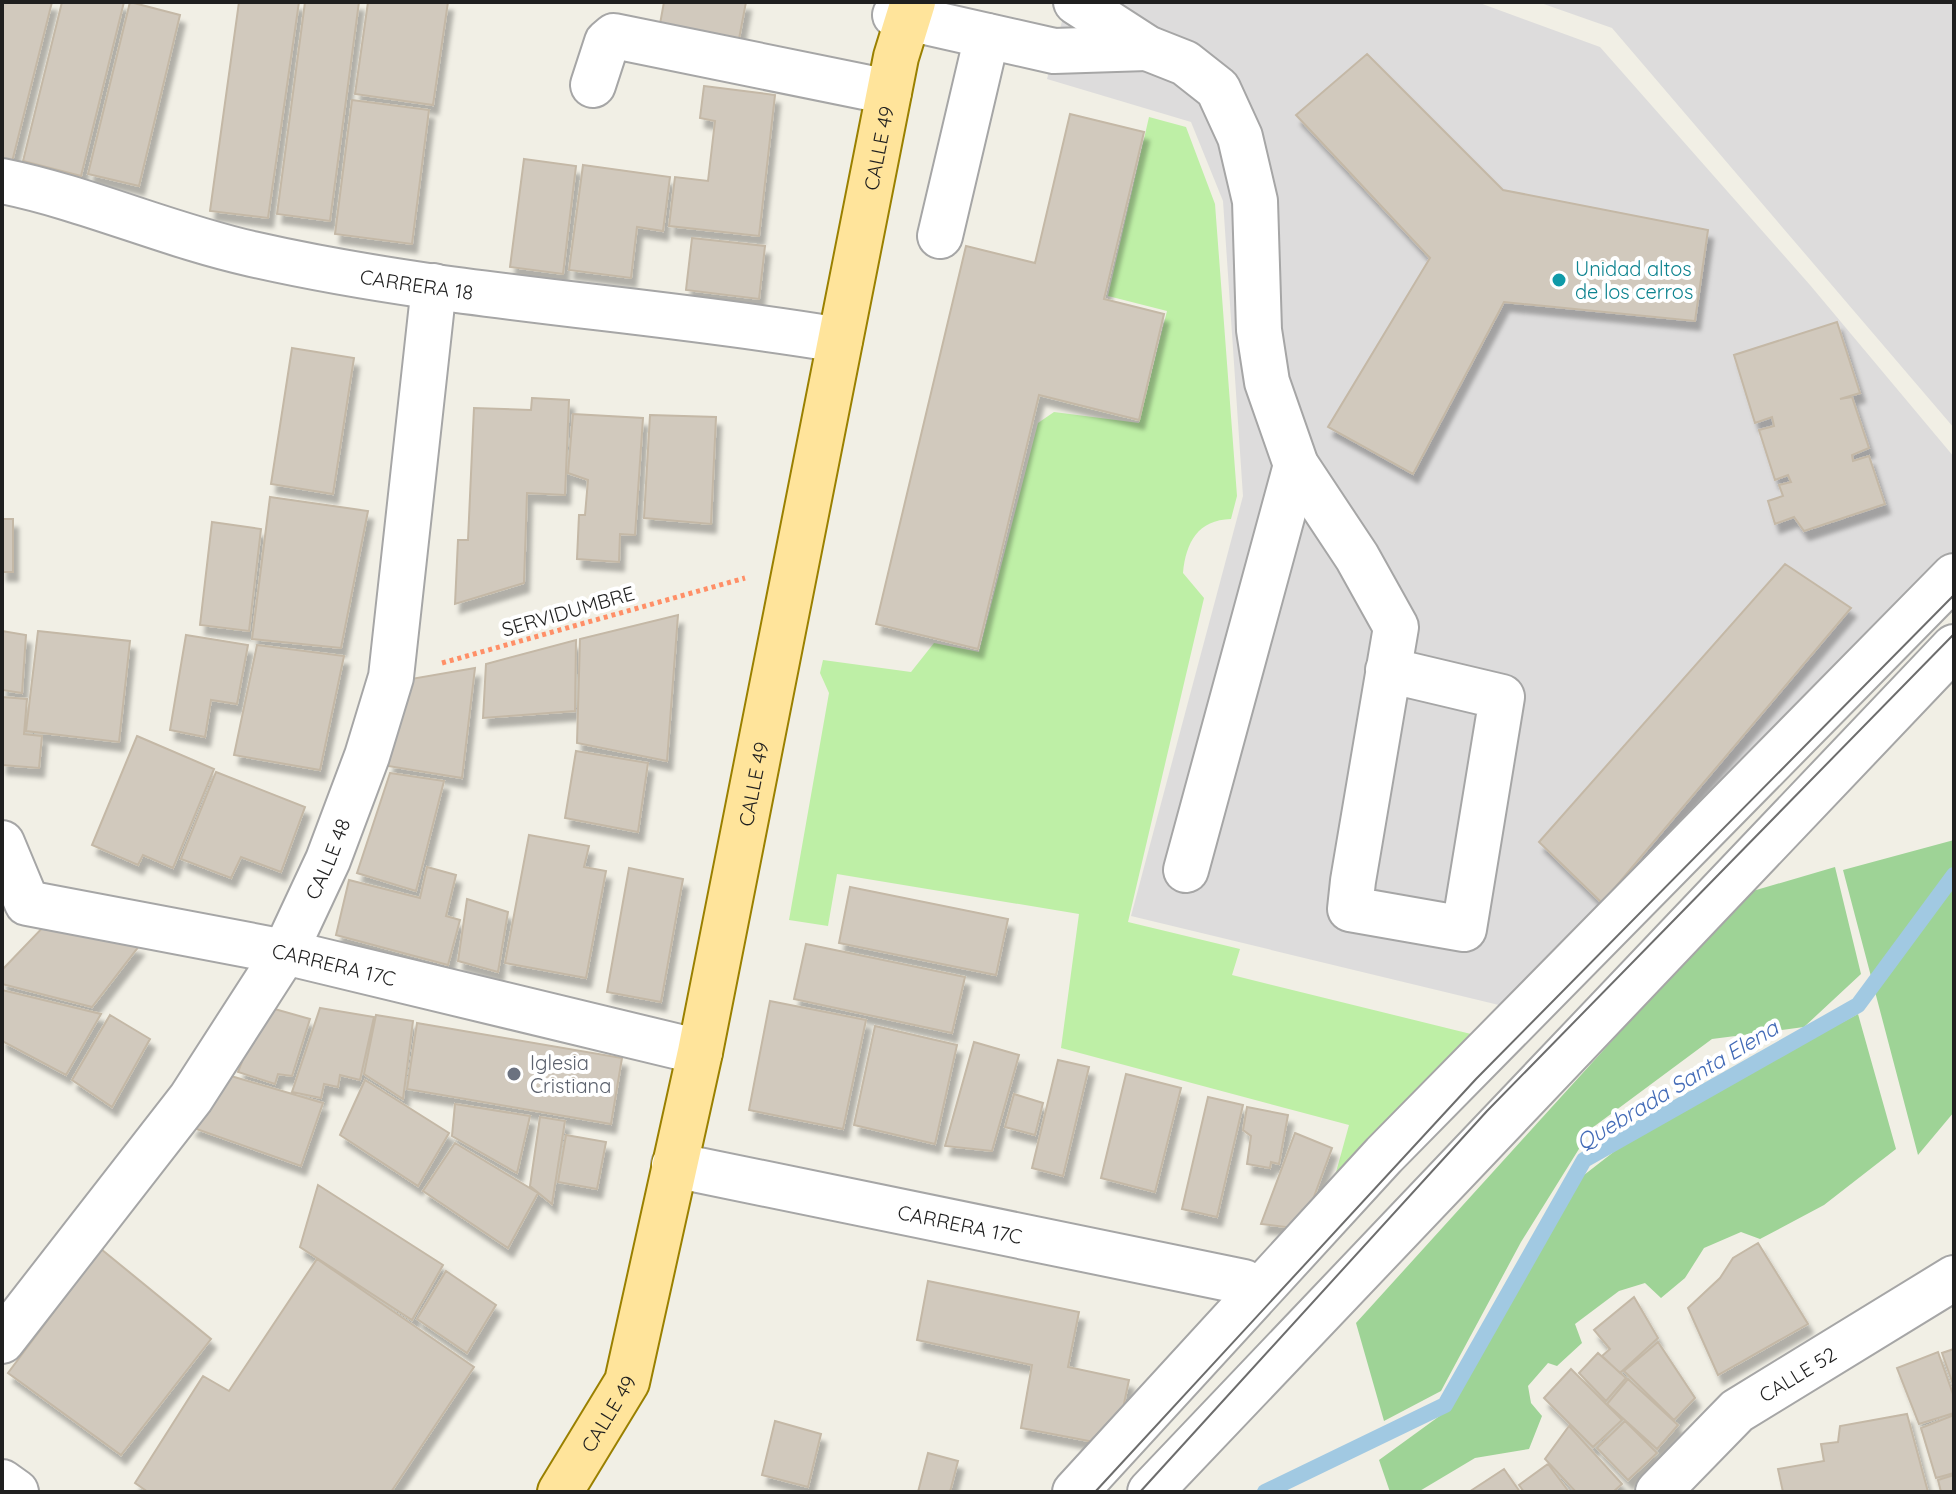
<svg xmlns="http://www.w3.org/2000/svg" width="1956" height="1494" viewBox="0 0 1956 1494" font-family="Quicksand,sans-serif">
  <style>
    .residential { fill: #dddcdc }
    .grass { fill: #beefa6 }
    .forest { fill: #9ed396 }
    .lines { fill: none; stroke-linecap: round; stroke-linejoin: round }
    .stream { stroke: #a1c9e2; stroke-width: 16 }
    .building { fill: #d1c9bd; stroke: #c4b8a6; stroke-width: 2; filter: url(#shadow) }
    .minor-casing { stroke: #a6a6a6; stroke-width: 48 }
    .major-casing { stroke: #9a8000; stroke-width: 48 }
    .path { stroke: #ff8f67; stroke-width: 5; stroke-dasharray: 4 4; stroke-linecap: butt }
    .minor { stroke: #fff; stroke-width: 44 }
    .major { stroke: #ffe49b; stroke-width: 44 }
    .tram { stroke: #6d6d6d; stroke-width: 2 }
    .culture-dot { fill: #0f9aa8; stroke: #fff; stroke-width: 3 }
    .worship-dot { fill: #6b7280; stroke: #fff; stroke-width: 3 }
    .labels { text-anchor: middle; dominant-baseline: central; stroke-width: 8; stroke-linejoin: round; paint-order: stroke }
    .street-label { font-size: 20px; fill: #1f1f1f; stroke: #fff }
    .culture-label { font-size: 20px; fill: #0d838f; stroke: #fff; text-anchor: start }
    .worship-label { font-size: 20px; fill: #5b616d; stroke: #fff; text-anchor: start }
    .water-label { font-size: 22px; font-style: italic; fill: #436bb7; stroke: #fff }
  </style>
  <defs>
    <filter id="shadow"><feDropShadow dx="5" dy="9" stdDeviation="2" flood-color="#0004"/></filter>
  </defs>
  <rect width="100%" height="100%" fill="#f1efe5"/>
  <!-- residential -->
  <path class="residential" d="M1067 2H1477L1600 47 1810 285 1954 457V550L1503 1006 1131 916 1243 496 1223 201 1191 122 1047 79Z
    M1538 2H1954V428L1612 28Z"/>
  <!-- grass -->
  <path class="grass" d="M1149 117 1186 127 1215 204 1237 496 1231 519C1198 520 1186 542 1183 573L1204 598 1128 922 1240 949 1232 975 1475 1035 1332 1187 1349 1125 1061 1048 1079 914 837 874 828 926 789 920 829 693 820 673 823 660 911 672 934 643 979 652 1038 423 1054 412 1139 423 1167 311 1108 296Z"/>
  <!-- forest -->
  <path class="forest" d="M1954 840V1112L1918 1155 1843 870Z
    M1835 867 1861 974 1804 1027 1712 1039 1592 1128 1521 1242 1441 1391 1384 1421 1356 1323 1746 893Z
    M1858 1014 1896 1149 1824 1205 1760 1239 1741 1232 1704 1248 1685 1278 1661 1298 1645 1283 1619 1291 1575 1324 1582 1343 1557 1366 1548 1363 1528 1386 1531 1403 1542 1416 1529 1449 1475 1458 1418 1492H1390L1379 1460 1452 1407 1481 1340 1534 1262 1575 1182 1647 1126Z"/>
  <g class="lines">
    <!-- stream -->
    <path class="stream" d="M1265 1492 1445 1405 1584 1160 1858 1005 1954 875"/>
  </g>
  <!-- building -->
  <path class="building" d="M2 2H52L11 166 2 163Z
    M62 2H124L81 176 23 161Z
    M130 2 180 15 139 186 88 174Z
    M239 2H299L268 218 210 211Z
    M305 2H359L330 221 277 214Z
    M368 2H448L433 105 355 94Z
    M664 2H746L739 39 660 24Z
    M1367 54 1503 190 1708 230 1695 321 1504 302 1413 474 1328 427 1430 258 1296 115Z
    M704 86 775 95 759 236 669 226 675 177 708 181 715 121 700 118Z
    M352 100 429 110 412 244 335 234Z
    M1070 114 1144 132 1104 299 1164 314 1139 420 1039 395 978 649 876 624 966 246 1035 263Z
    M524 159 576 166 563 274 510 267Z
    M583 165 670 177 663 231 637 227 631 278 569 270Z
    M692 238 765 246 759 299 686 290Z
    M1837 322 1860 393 1840 399 1852 397 1869 448 1852 455 1853 461 1869 456 1885 504 1804 531 1794 517 1775 524 1768 501 1783 496 1779 485 1791 482 1788 475 1775 480 1759 430 1774 426 1772 417 1755 423 1734 355Z
    M292 348 354 358 333 494 271 484Z
    M532 398 569 400 565 495 527 493 524 583 455 604 458 540H468L474 408 531 410Z
    M573 414 643 418 635 535 620 534 619 562 577 559 579 515H585L588 480 568 473Z
    M650 415 716 417 711 524 644 518Z
    M270 497 368 511 341 648 252 639Z
    M2 519H13V572H2Z
    M212 522 261 529 249 631 200 625Z
    M1785 564 1851 608 1602 903 1539 842Z
    M678 615 667 761 577 743 580 639Z
    M2 631 26 635 22 693 2 690Z
    M38 631 130 641 119 742 26 731Z
    M186 635 248 645 237 704 211 700 205 737 170 730Z
    M576 640 575 711 483 718 486 664Z
    M257 645 344 656 320 770 234 755Z
    M475 668 462 778 388 766 405 680Z
    M2 697 27 699 24 734 42 736 39 768 2 765Z
    M137 736 214 769 173 868 143 855 138 865 92 845Z
    M576 751 648 763 638 832 565 818Z
    M216 772 305 807 281 872 241 857 231 878 181 859Z
    M390 773 444 781 416 891 357 873Z
    M529 835 589 846 584 867 606 871 586 978 505 963Z
    M427 867 456 875 446 916 460 920 448 965 336 935 349 880 420 898Z
    M629 868 683 879 661 1002 607 992Z
    M850 887 1008 919 996 975 839 943Z
    M467 899 508 912 498 972 458 961Z
    M47 923 139 946 92 1007 2 984V970Z
    M806 944 965 977 952 1033 794 999Z
    M2 990 101 1014 66 1075 2 1041Z
    M770 1001 866 1020 843 1129 749 1110Z
    M264 1006 310 1019 292 1076 278 1074 275 1084 238 1072Z
    M320 1008 374 1017 360 1080 340 1075 338 1087 324 1084 321 1098 292 1092Z
    M110 1015 150 1039 112 1107 72 1080Z
    M376 1015 413 1021 403 1099 364 1074Z
    M417 1023 622 1058 611 1124 407 1089Z
    M875 1026 957 1045 935 1144 854 1125Z
    M974 1042 1019 1055 992 1151 945 1146Z
    M1058 1060 1089 1067 1063 1176 1032 1168Z
    M1126 1074 1181 1088 1155 1192 1101 1178Z
    M231 1076 323 1103 301 1166 191 1127Z
    M365 1080 449 1133 418 1186 340 1135Z
    M1014 1094 1043 1103 1035 1135 1005 1127Z
    M1208 1097 1243 1105 1217 1217 1182 1209Z
    M455 1104 530 1116 517 1173 452 1136Z
    M1247 1107 1288 1115 1279 1164 1271 1162 1270 1168 1247 1164 1251 1136 1243 1130Z
    M540 1117 565 1121 552 1204 530 1186Z
    M1295 1133 1332 1148 1302 1229 1261 1224Z
    M566 1135 606 1142 597 1189 558 1182Z
    M455 1143 538 1193 508 1248 423 1191Z
    M318 1185 443 1265 412 1320 300 1247Z
    M1758 1243 1808 1324 1718 1375 1688 1308 1720 1278 1733 1258Z
    M101 1249 211 1339 121 1455 8 1373Z
    M317 1259 474 1367 391 1492H148L135 1483 203 1376 229 1391Z
    M446 1271 496 1305 467 1353 417 1319Z
    M928 1281 1079 1312 1068 1367 1129 1380 1115 1446 1021 1428 1032 1365 917 1340Z
    M1634 1297 1658 1338 1620 1373 1602 1356 1610 1349 1594 1330Z
    M1658 1342 1695 1398 1674 1420 1624 1371Z
    M1954 1349V1387L1942 1353Z
    M1938 1352 1954 1397V1413L1919 1424 1897 1368Z
    M1598 1353 1626 1378 1606 1401 1579 1373Z
    M1571 1369 1622 1420 1593 1447 1544 1398Z
    M1628 1379 1678 1425 1657 1449 1607 1404Z
    M1907 1414 1928 1492H1783L1778 1469 1824 1461 1821 1444 1838 1442 1840 1426Z
    M1954 1415V1473L1936 1478 1921 1428Z
    M775 1421 821 1434 808 1487 762 1475Z
    M1625 1421 1657 1453 1628 1480 1597 1448Z
    M1569 1426 1622 1484 1613 1492H1576L1545 1459Z
    M928 1453 958 1461 950 1492H918Z
    M1548 1464 1569 1492H1524L1519 1485Z
    M1504 1469 1520 1492H1469Z
    M1954 1475V1492H1941L1938 1480Z"/>
  <g class="lines">
    <defs>
      <g id="minor">
        <path d="M1076 2 1147 48 1185 63 1218 89 1240 137 1255 201 1259 330 1267 382 1296 465 1357 557 1396 627 1353 881 1350 909 1464 929 1502 697 1388 670"/>
        <path d="M895 15 1054 51 1147 48"/>
        <path d="M593 85 607 42 614 36 889 92"/>
        <path id="s1" d="M2 181C86 198 167 235 252 254 445 298 645 307 840 340"/>
        <path d="M940 236 987 36"/>
        <path id="s2" d="M2 843 27 903 285 952 700 1052"/>
        <path d="M1186 870 1296 465"/>
        <path id="s3" d="M674 1165 1244 1282"/>
        <path id="s4" d="M2 1341 191 1098 285 952 328 860 367 756 391 677 434 286"/>
        <path d="M2 1482 16 1492"/>
        <path d="M1075 1492 1384 1155 1954 576"/>
        <path d="M1150 1492 1954 647"/>
        <path id="s5" d="M1658 1492 1737 1411 1954 1278"/>
      </g>
      <g id="major">
        <path id="s6" d="M560 1492 627 1382 700 1052 896 57 913 2"/>
      </g>
    </defs>
    <!-- minor casing -->
    <use href="#minor" class="minor-casing"/>
    <!-- major casing -->
    <use href="#major" class="major-casing"/>
    <!-- path -->
    <path class="path" d="M442 663 745 578"/>
    <!-- minor -->
    <use href="#minor" class="minor"/>
    <!-- major -->
    <use href="#major" class="major"/>
    <!-- tram -->
    <path class="tram" d="M1095 1492 1476 1079 1954 595
      M1140 1492 1487 1111 1954 634"/>
  </g>
  <!-- markers -->
  <circle class="culture-dot" cx="1559" cy="280" r="8"/>
  <circle class="worship-dot" cx="514" cy="1074" r="8"/>
  <g class="labels">
    <!-- street labels -->
    <g class="street-label">
      <text stroke="none"><textPath href="#s6" startOffset="1388">CALLE 49</textPath></text>
      <text stroke="none"><textPath href="#s1" startOffset="428">CARRERA 18</textPath></text>
      <text transform="translate(568 611) rotate(-16)">SERVIDUMBRE</text>
      <text stroke="none"><textPath href="#s6" startOffset="740">CALLE 49</textPath></text>
      <text stroke="none"><textPath href="#s4" startOffset="584">CALLE 48</textPath></text>
      <text stroke="none"><textPath href="#s2" startOffset="378">CARRERA 17C</textPath></text>
      <text stroke="none"><textPath href="#s3" startOffset="292">CARRERA 17C</textPath></text>
      <text stroke="none"><textPath href="#s5" startOffset="184">CALLE 52</textPath></text>
      <text stroke="none"><textPath href="#s6" startOffset="92">CALLE 49</textPath></text>
    </g>
    <!-- culture labels -->
    <g class="culture-label">
      <text x="1575" y="268">Unidad altos<tspan x="1575" dy="23">de los cerros</tspan></text>
    </g>
    <!-- worship labels -->
    <g class="worship-label">
      <text x="530" y="1062">Iglesia<tspan x="530" dy="23">Cristiana</tspan></text>
    </g>
    <!-- water labels -->
    <g class="water-label">
      <text transform="translate(1677 1085) rotate(-31)">Quebrada Santa Elena</text>
    </g>
  </g>
  <!-- border -->
  <rect width="1956" height="1494" fill="none" stroke="#1f1f1f" stroke-width="8"/>
</svg>
